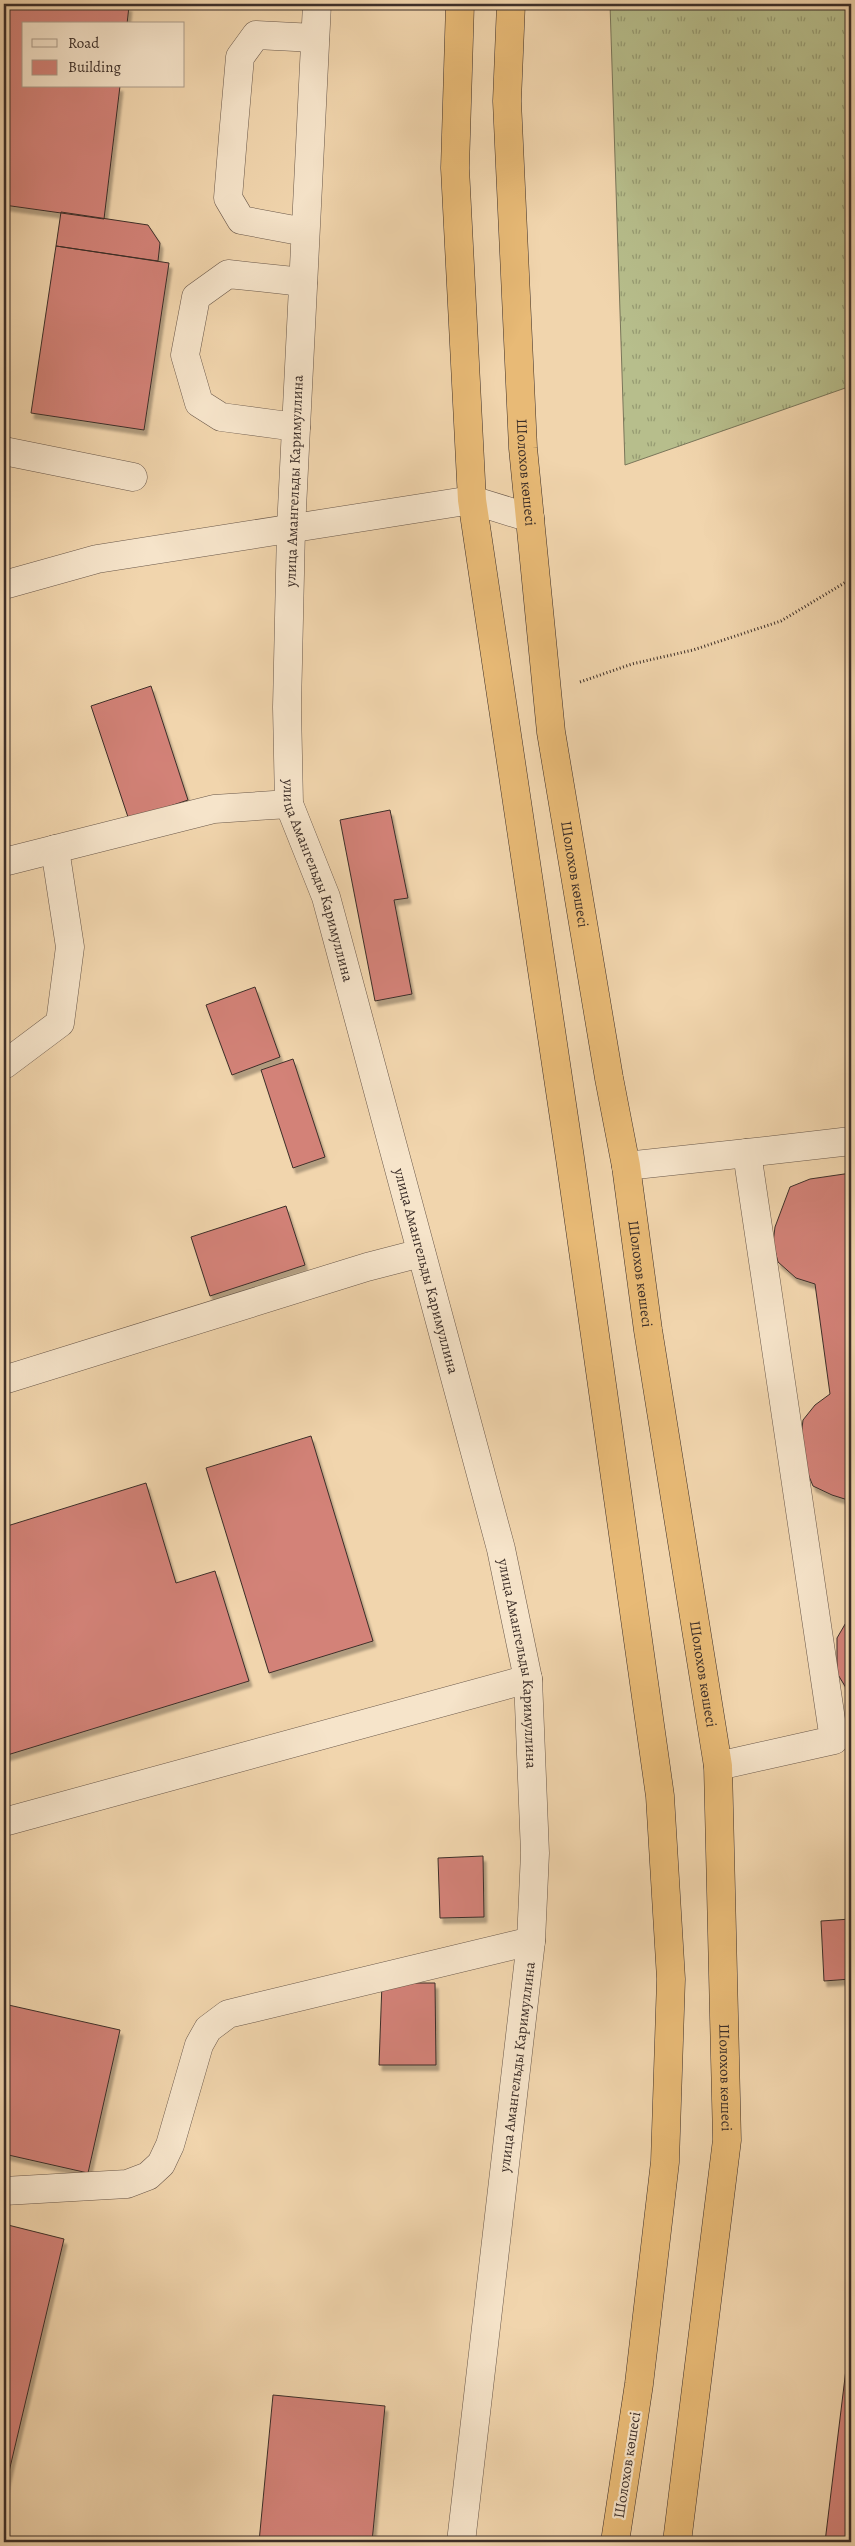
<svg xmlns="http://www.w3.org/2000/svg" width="855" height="2546" viewBox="0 0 855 2546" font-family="Alegreya,serif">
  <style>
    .grass { fill: url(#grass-tufts); stroke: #7a765a }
    .building { fill: #d38278; stroke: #3d2f29; filter: url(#shadow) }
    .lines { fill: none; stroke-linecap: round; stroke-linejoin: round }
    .minor-casing { stroke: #6a584a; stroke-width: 29 }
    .highway-casing { stroke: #3d2f29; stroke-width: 29 }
    .path { stroke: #3d2f29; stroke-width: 3; stroke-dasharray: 1 2.5; stroke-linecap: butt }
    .minor { stroke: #f6e4ca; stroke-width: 28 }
    .highway { stroke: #e8ba76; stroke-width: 28 }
    .labels { text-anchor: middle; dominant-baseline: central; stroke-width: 4.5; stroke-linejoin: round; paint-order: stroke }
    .street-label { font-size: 15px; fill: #3d2f29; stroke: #f6e4ca }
  </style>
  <defs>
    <pattern id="grass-tufts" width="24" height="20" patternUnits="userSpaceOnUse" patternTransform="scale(1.25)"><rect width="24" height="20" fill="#b7be8c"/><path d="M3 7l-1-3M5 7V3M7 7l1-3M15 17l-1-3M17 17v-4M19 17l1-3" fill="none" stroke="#969b72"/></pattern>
    <filter id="shadow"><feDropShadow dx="3" dy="5.5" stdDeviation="1" flood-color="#0004"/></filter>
  </defs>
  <rect width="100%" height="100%" fill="#f1d5ad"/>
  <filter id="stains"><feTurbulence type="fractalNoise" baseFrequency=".004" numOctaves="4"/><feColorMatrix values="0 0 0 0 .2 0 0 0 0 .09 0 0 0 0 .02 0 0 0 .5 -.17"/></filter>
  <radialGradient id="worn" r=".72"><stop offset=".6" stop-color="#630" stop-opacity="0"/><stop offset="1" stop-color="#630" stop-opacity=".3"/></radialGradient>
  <!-- grass -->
  <path class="grass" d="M610 4H851V386L625 465Z"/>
  <!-- building -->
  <path class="building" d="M4 4H110L129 6 127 24H24V86H120L104 219 4 205Z
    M61 212 148 225 160 243 158 261 56 246Z
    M56 246 169 263 144 430 31 413Z
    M151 686 188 800 129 820 91 706Z
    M390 810 408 898 394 900 412 994 375 1001 340 820Z
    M255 987 280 1057 232 1075 206 1005Z
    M293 1059 325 1157 293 1168 261 1070Z
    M851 1173V1501L832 1495 813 1486 799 1452 803 1420 815 1405 830 1394 815 1284 796 1278 778 1262 773 1243 775 1227 790 1187 810 1179Z
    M286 1206 305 1265 210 1296 191 1237Z
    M311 1436 373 1641 269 1673 206 1468Z
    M146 1483 176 1583 215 1571 249 1681 4 1756V1527Z
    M851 1614V1696L837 1673V1638Z
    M483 1856 484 1917 440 1918 438 1858Z
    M851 1919V1979L824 1981 821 1921Z
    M382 1983H435L436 2065H379Z
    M4 2004 120 2030 88 2173 4 2154Z
    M4 2224 64 2239 4 2493Z
    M851 2328V2542H825Z
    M273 2395 385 2406 372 2542H259Z"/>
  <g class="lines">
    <defs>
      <g id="minor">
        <path id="s1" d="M317 4 291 529 287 707 289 804 326 897 501 1549 528 1679 535 1853 531 1941 461 2542"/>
        <path d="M305 232 241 220 228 198 233 137 240 57 256 35 315 38"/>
        <path d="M296 427 221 417 199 403 185 355 196 297 228 274 303 282"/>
        <path d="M4 451 133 477"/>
        <path d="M4 585 97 559 472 500 530 518"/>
        <path d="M4 862 214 809 289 804"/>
        <path d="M4 1065 60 1023 70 947 55 849"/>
        <path d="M747 1153 851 1141"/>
        <path d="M626 1166 747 1153 834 1740 718 1766"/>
        <path d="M4 1380 367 1267 421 1253"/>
        <path d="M4 1822 528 1679"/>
        <path d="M4 2191 127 2184 148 2176 161 2164 170 2145 199 2045 208 2029 228 2014 531 1941"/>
      </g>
      <g id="highway">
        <path d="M460 4 455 168 472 500 570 1158 660 1796 671 1979 665 2162 639 2384 615 2542"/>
        <path id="s2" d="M511 4 507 101 523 448 551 732 609 1078 626 1166 648 1330 718 1766 727 2140 677 2542"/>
      </g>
    </defs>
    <!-- minor casing -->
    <use href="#minor" class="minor-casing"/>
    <!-- highway casing -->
    <use href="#highway" class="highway-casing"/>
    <!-- path -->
    <path class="path" d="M580 682 632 664 693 650 781 621 851 579"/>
    <!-- minor -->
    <use href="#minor" class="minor"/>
    <!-- highway -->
    <use href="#highway" class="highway"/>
  </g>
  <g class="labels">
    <!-- street labels -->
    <g class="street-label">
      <text stroke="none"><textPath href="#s2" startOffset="469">Шолохов көшесі</textPath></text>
      <text transform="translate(294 481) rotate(-88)">улица Амангельды Каримуллина</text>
      <text stroke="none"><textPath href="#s2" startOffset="874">Шолохов көшесі</textPath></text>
      <text stroke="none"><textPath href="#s1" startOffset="882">улица Амангельды Каримуллина</textPath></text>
      <text stroke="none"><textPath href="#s1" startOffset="1288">улица Амангельды Каримуллина</textPath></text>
      <text stroke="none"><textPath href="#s2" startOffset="1279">Шолохов көшесі</textPath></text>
      <text stroke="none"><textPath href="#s1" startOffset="1692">улица Амангельды Каримуллина</textPath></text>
      <text stroke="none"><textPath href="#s2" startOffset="1684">Шолохов көшесі</textPath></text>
      <text transform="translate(517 2067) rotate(-83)">улица Амангельды Каримуллина</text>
      <text stroke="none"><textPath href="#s2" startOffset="2089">Шолохов көшесі</textPath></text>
      <text transform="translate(627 2465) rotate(-81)">Шолохов көшесі</text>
    </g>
  </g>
  <!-- margin -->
  <rect width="855" height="2546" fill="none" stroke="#f1d5ad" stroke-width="20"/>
  <rect x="5" y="5" width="845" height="2536" fill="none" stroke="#3d2f29" stroke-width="2.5"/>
  <rect x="10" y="10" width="835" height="2526" fill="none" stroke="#3d2f29"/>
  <!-- legend -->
  <rect x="22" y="22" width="162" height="65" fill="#f6e4ca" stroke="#ac9c8a"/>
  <rect x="32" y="39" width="25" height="8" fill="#f6e4ca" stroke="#ac9c8a"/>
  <text x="68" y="48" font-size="15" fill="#3d2f29">Road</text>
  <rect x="32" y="60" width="25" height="15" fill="#d38278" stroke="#ac9c8a"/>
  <text x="68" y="72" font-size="15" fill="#3d2f29">Building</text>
  <rect width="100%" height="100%" filter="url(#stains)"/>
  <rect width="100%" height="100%" fill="url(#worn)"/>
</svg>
